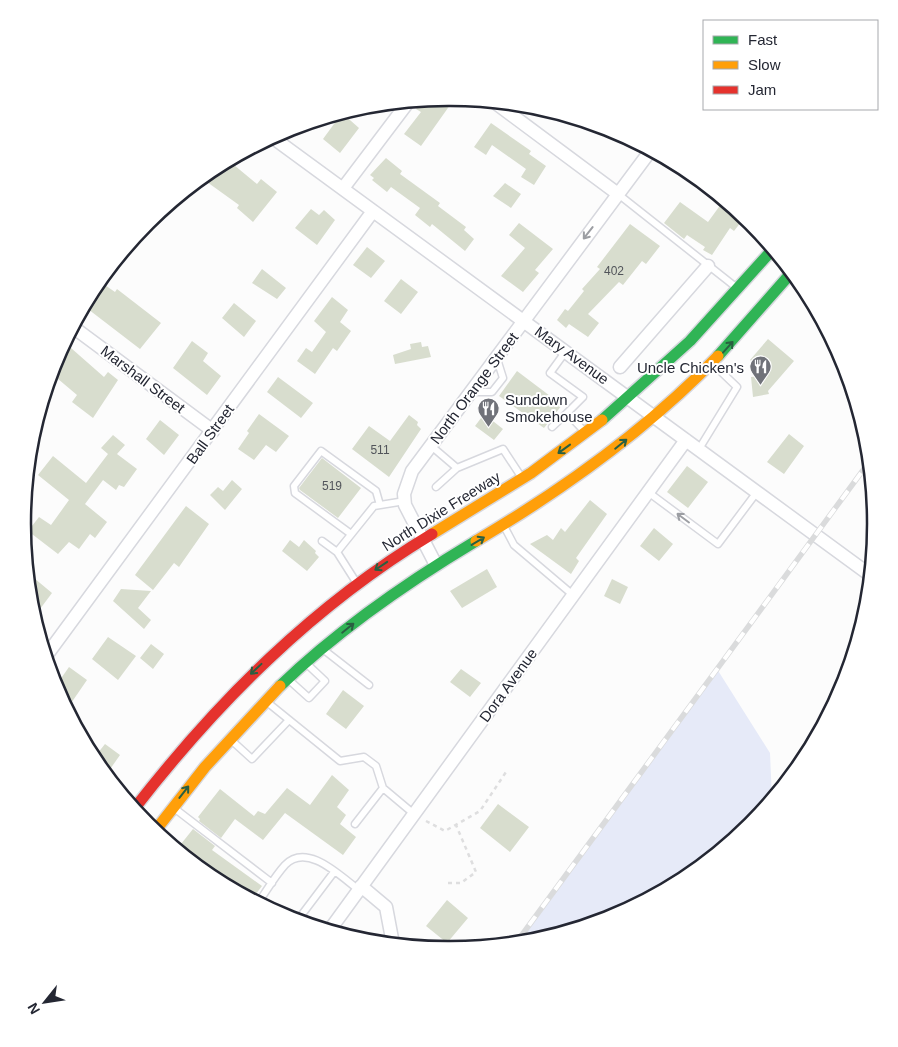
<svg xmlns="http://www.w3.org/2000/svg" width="898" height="1047" viewBox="0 0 898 1047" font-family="Arial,sans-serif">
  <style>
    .green { fill: #e6eaf8 }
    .building { fill: #d8ddce }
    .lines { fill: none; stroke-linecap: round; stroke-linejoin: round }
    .lane-casing { stroke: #d7d8de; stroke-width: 9 }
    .street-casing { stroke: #d7d8de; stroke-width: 15 }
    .fast-casing { stroke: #d7d8de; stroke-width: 14 }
    .slow-casing { stroke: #d7d8de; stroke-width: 14 }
    .jam-casing { stroke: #d7d8de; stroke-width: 14 }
    .path { stroke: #dededf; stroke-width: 2.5; stroke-dasharray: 4 4; stroke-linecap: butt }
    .lane { stroke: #fff; stroke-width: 6 }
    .street { stroke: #fff; stroke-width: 12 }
    .fast { stroke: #30b455; stroke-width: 11 }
    .slow { stroke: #ff9f0a; stroke-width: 11 }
    .jam { stroke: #e5322d; stroke-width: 11 }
    .rail-casing { stroke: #dadbdc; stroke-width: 5.5 }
    .rail { stroke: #fff; stroke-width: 4; stroke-dasharray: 11; stroke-linecap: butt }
    .oneway { stroke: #9c9ea3 }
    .oneway2 { stroke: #295f41 }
    .labels { text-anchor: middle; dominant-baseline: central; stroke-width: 4; stroke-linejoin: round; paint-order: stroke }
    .number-label { font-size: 12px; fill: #51545a }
    .street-label { font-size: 15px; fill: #242733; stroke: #fff }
    .poi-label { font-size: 15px; fill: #242733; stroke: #fff; text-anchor: end }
    .rim { fill: none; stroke: #242733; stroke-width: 2.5 }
  </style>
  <rect width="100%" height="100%" fill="#fcfcfc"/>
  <!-- green -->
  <path class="green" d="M717 669 770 753 772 799 750 825 692 873 687 872C660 905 558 939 516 943Z"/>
  <!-- building -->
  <path class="building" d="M449 97 455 98 421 146 404 134 421 112 416 109 423 100Z
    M342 113 359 128 340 153 323 139Z
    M491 123 531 151 529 154 546 166 534 185 521 177 526 169 492 145 486 155 474 147Z
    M386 158 402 171 400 174 440 203 438 206 466 227 464 230 474 239 465 251 432 224 430 227 415 215 420 208 391 187 387 192 372 180 374 178 370 175Z
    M228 160 257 184 261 179 277 192 253 222 237 208 239 205 207 182 222 163Z
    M505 183 521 194 511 208 493 196Z
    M724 200 745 217 734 231 730 228 712 255 703 250 705 247 687 235 684 239 664 223 680 202 708 222Z
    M311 209 319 215 324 210 335 220 317 245 295 228Z
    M519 223 553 249 535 270 539 273 523 292 501 276 525 248 509 235Z
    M630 224 660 246 646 264 642 261 623 285 619 282 588 314 599 323 588 337 569 324 566 328 557 320 565 309 568 311 584 291 582 289 600 269 597 267Z
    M367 247 385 261 371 278 353 265Z
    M262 269 286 288 277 299 252 283Z
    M401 279 418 292 401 314 384 301Z
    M99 281 115 292 117 289 161 323 140 349 84 306Z
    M332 297 348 310 340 322 351 331 337 351 333 348 315 374 297 361 306 348 312 352 326 332 314 321Z
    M234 303 256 321 244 337 222 318Z
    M768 339 794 361 768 391 769 394 753 397 751 377 768 375 750 360Z
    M192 341 208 353 203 361 221 376 207 395 173 368Z
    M421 342 422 347 428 346 431 357 395 364 393 355 411 349 410 344Z
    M71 348 104 377 108 372 118 380 93 418 72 402 77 395 51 373 55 362 57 364Z
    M517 371 562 405 544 428 499 396Z
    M278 377 313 403 301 418 267 392Z
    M259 414 289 436 276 452 266 445 254 460 238 449 249 433 247 431Z
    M484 414 503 429 494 440 475 426Z
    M409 415 418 422 417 425 421 429 389 477 352 449 369 426 390 441Z
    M160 420 179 435 164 455 146 439Z
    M789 434 804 446 784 474 767 462Z
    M113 435 125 445 117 454 137 469 124 487 119 485 116 490 103 480 85 504 107 522 95 538 90 534 79 549 69 542 58 554 28 531 39 517 51 525 69 500 38 475 53 456 86 483 108 454 101 448Z
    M322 458 361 488 338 518 300 490 299 488Z
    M687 466 708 482 688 508 667 492Z
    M232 480 242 489 225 510 210 495 218 487 223 491Z
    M590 500 607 514 576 558 579 561 571 574 530 544 547 535 553 540 561 528 565 532Z
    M186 506 209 524 179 567 174 563 153 590 135 575Z
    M654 528 673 544 659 561 640 546Z
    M290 540 299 547 304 540 316 551 315 553 319 557 307 571 282 551Z
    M487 569 497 587 462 608 450 591Z
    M34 578 52 593 34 617 28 584Z
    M612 579 628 587 620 604 604 596Z
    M121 589 151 591 138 608 151 620 144 629 113 601Z
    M108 637 136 656 118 680 92 659Z
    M151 644 164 654 153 669 140 658Z
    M69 667 87 680 67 709 55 687Z
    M461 669 481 683 470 697 450 682Z
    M343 690 364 706 346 729 326 714Z
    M105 744 120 755 106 775 93 759Z
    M332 775 349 790 337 807 346 815 340 824 356 837 343 855 285 813 263 840 235 819 221 838 199 821 200 819 198 817 220 789 254 816 258 811 265 814 287 788 310 805Z
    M498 804 529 827 510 852 480 828Z
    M193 829 215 846 212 850 262 886 252 899 212 878 177 849Z
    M447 900 468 918 447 943 426 926Z"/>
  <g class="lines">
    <defs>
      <path id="lane" d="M618 194 737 288
        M566 351 550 373 583 397 567 413 585 432
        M472 392H492L503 378 497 359
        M552 427 567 413
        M430 445 457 468 436 487
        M699 449 737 387 713 364
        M457 468 503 449 522 478
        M648 492 718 544 757 492
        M504 526 514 545 573 595
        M351 534 295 493 294 486 321 451 376 491 380 505
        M322 541 337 552
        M356 582 337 552 374 506 405 501
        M324 650 369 685
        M289 680 309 698 325 681 308 665
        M267 702 340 761 364 757 376 766 383 788 414 814
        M230 739 252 759 289 720
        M174 808 272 883
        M355 824 383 788
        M258 903C267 890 275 876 285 865 307 842 340 876 359 890
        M297 921 334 872"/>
      <path id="street" d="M493 101 618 194
        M272 137 870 575
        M344 187 409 101
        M73 327 213 431
        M620 367 708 266
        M436 565 405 505 404 494 412 471 651 150
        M46 656 373 211
        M361 886 386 907 393 944
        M329 931 686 440"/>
      <path id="fast" d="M718 356 792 272
        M602 420 690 341 773 249
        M280 686C339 629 406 583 476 541"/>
      <path id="slow" d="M432 534 531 473 602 420
        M476 541C564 489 647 430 718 356
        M155 831 205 767 280 686"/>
      <path id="jam" d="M134 809C218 701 314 605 432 534"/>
    </defs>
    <!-- lane casing -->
    <use href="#lane" class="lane-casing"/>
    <!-- street casing -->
    <use href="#street" class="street-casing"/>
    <!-- fast casing -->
    <use href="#fast" class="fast-casing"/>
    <!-- slow casing -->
    <use href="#slow" class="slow-casing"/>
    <!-- jam casing -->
    <use href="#jam" class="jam-casing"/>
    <!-- path -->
    <path class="path" d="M426 821 445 831 480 811 506 772
      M448 883H461L476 872 456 825"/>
    <!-- lane -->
    <use href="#lane" class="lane"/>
    <!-- street -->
    <use href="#street" class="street"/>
    <!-- fast -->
    <use href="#fast" class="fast"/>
    <!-- slow -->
    <use href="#slow" class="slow"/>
    <!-- jam -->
    <use href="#jam" class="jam"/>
    <defs>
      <path id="rail" d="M516 943 869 462"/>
    </defs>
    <!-- rail casing -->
    <use href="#rail" class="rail-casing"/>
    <!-- rail -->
    <use href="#rail" class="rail"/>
  </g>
  <!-- one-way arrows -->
  <defs><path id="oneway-shaft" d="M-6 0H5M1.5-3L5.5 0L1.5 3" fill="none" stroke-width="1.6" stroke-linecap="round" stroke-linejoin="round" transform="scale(1.25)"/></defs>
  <g class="oneway">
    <use href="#oneway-shaft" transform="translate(588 233) rotate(128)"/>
    <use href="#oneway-shaft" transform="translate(683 518) rotate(-143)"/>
  </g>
  <g class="oneway2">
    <use href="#oneway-shaft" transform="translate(728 347) rotate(-48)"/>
    <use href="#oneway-shaft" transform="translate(621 444) rotate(-39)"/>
    <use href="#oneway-shaft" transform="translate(564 449) rotate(144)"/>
    <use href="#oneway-shaft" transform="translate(478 541) rotate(-31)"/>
    <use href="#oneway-shaft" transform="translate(381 566) rotate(146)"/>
    <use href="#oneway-shaft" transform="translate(348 628) rotate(-39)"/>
    <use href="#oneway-shaft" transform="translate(256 669) rotate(137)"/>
    <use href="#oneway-shaft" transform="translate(184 792) rotate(-52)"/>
  </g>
  <!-- icons -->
  <defs>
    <symbol id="restaurant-pin" viewBox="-11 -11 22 30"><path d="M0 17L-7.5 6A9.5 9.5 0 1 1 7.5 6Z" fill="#707279" stroke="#fff"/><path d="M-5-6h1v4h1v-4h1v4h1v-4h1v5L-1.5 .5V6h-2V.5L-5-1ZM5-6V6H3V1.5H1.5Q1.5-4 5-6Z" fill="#fff"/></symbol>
  </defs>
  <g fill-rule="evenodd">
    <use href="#restaurant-pin" x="748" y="354" width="25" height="34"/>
    <use href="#restaurant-pin" x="476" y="396" width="25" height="34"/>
  </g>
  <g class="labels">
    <!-- number labels -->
    <g class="number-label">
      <text x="614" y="271">402</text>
      <text x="380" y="450">511</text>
      <text x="332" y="486">519</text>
    </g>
    <!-- street labels -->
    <g class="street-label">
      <text transform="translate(572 355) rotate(36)">Mary Avenue</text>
      <text transform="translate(143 379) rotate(37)">Marshall Street</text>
      <text transform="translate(474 388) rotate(-53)">North Orange Street</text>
      <text transform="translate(210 434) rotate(-54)">Ball Street</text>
      <text transform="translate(441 511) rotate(-32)">North Dixie Freeway</text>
      <text transform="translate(508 685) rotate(-54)">Dora Avenue</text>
    </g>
    <!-- poi labels -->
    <g class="poi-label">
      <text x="744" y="367">Uncle Chicken's</text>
      <text x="505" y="399" text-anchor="start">Sundown<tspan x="505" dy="17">Smokehouse</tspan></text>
    </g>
  </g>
  <!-- crop -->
  <path d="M0 0H898V1047H0ZM448 106H450A417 417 0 0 1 867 523V524A417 417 0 0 1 450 941H448A417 417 0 0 1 31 524V523A417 417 0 0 1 448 106Z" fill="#fff" fill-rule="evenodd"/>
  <path class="rim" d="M448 106H450A417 417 0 0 1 867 523V524A417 417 0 0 1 450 941H448A417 417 0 0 1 31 524V523A417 417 0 0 1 448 106Z"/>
  <!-- legend -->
  <rect x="703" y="20" width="175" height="90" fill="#ffffff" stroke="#a7a9ad"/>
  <rect x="713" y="36" width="25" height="8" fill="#30b455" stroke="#a7a9ad"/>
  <text x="748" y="45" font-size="15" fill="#242733">Fast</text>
  <rect x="713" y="61" width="25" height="8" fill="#ff9f0a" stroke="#a7a9ad"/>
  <text x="748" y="70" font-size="15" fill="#242733">Slow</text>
  <rect x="713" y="86" width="25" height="8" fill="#e5322d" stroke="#a7a9ad"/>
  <text x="748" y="95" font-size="15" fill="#242733">Jam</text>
  <!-- north arrow -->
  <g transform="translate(45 1002) rotate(240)" stroke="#ffffff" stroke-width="4" paint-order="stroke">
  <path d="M0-4L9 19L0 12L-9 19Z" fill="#242733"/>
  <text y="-8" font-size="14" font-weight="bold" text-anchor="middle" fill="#242733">N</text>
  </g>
</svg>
